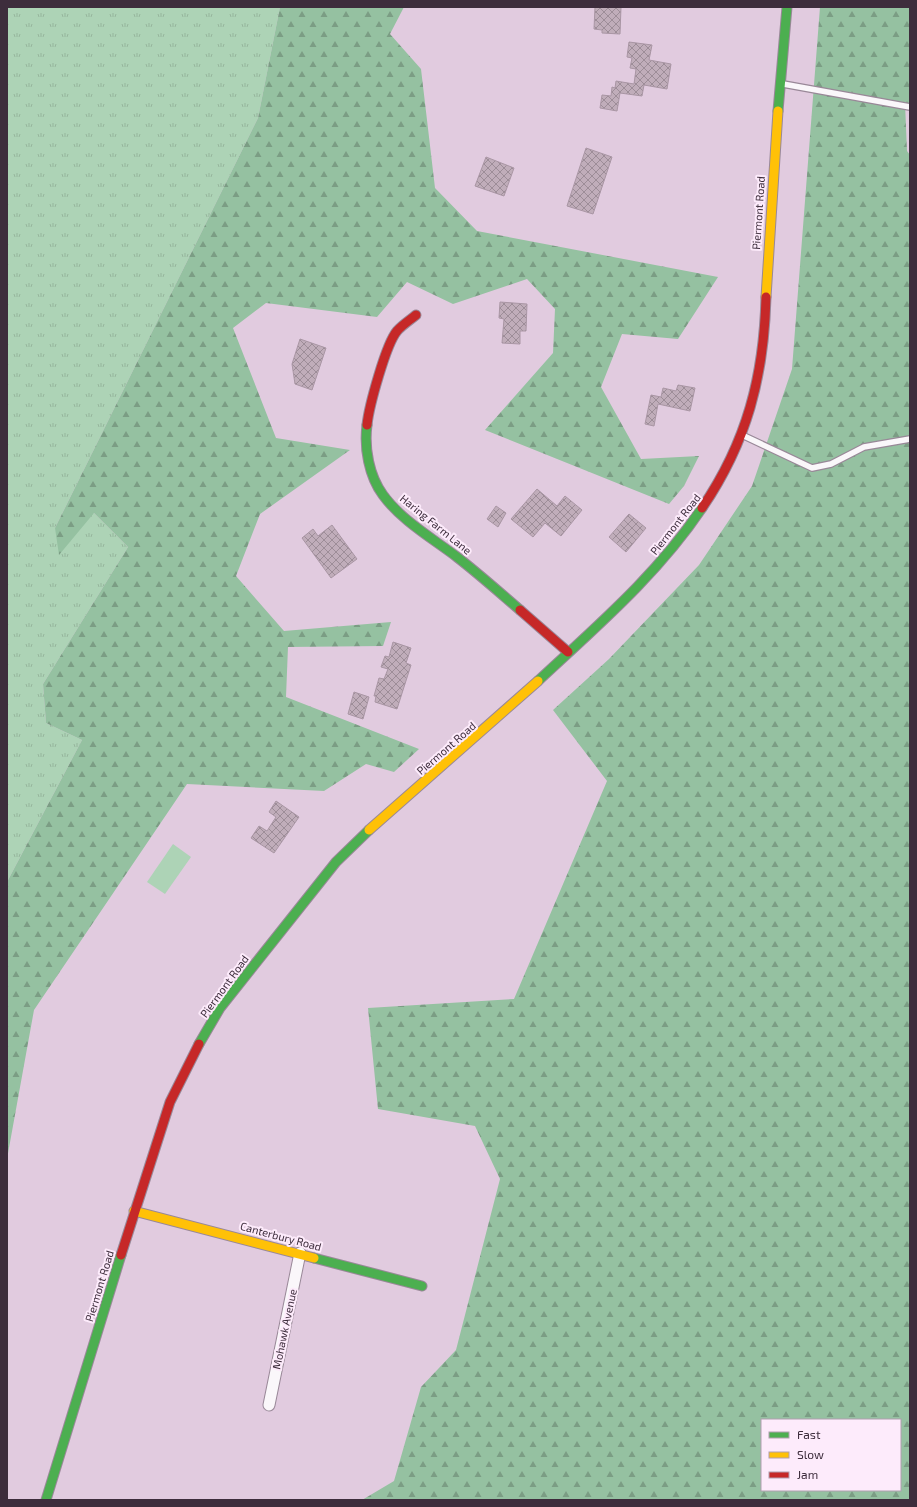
<svg xmlns="http://www.w3.org/2000/svg" width="917" height="1507" viewBox="0 0 917 1507" font-family="'Exo 2',sans-serif">
  <style>
    .grass { fill: url(#grass-tufts) }
    .forest { fill: url(#forest-firs); fill-rule: evenodd }
    .garden { fill: #add3b6 }
    .building { fill: url(#building-cross-hatch); stroke: #a996a4 }
    .lines { fill: none; stroke-linecap: round; stroke-linejoin: round }
    .lane-casing { stroke: #998898; stroke-width: 8 }
    .street-casing { stroke: #998898; stroke-width: 13 }
    .fast-casing { stroke: #998898; stroke-width: 11 }
    .slow-casing { stroke: #998898; stroke-width: 11 }
    .jam-casing { stroke: #998898; stroke-width: 11 }
    .lane { stroke: #faf7fa; stroke-width: 5.5 }
    .street { stroke: #faf7fa; stroke-width: 11 }
    .fast { stroke: #4caf50; stroke-width: 9 }
    .slow { stroke: #ffc107; stroke-width: 9 }
    .jam { stroke: #c62828; stroke-width: 9 }
    .labels { text-anchor: middle; dominant-baseline: central; stroke-width: 4; stroke-linejoin: round; paint-order: stroke }
    .street-label { font-size: 11px; fill: #3d2d3c; stroke: #fdebfb }
  </style>
  <defs>
    <pattern id="grass-tufts" width="24" height="20" patternUnits="userSpaceOnUse"><rect width="24" height="20" fill="#add3b6"/><path d="M3 7l-1-3M5 7V3M7 7l1-3M15 17l-1-3M17 17v-4M19 17l1-3" fill="none" stroke="#96b59d"/></pattern>
    <pattern id="forest-firs" width="22" height="20" patternUnits="userSpaceOnUse"><rect width="22" height="20" fill="#95c1a1"/><path d="M5 1l3.5 6h-7zM16 11l3.5 6h-7z" fill="#7b9d84"/></pattern>
    <pattern id="building-cross-hatch" width="8" height="8" patternUnits="userSpaceOnUse"><rect width="8" height="8" fill="#c0adba"/><path d="M0 0l8 8M0 8l8-8" fill="none" stroke="#9d8d98"/></pattern>
  </defs>
  <rect width="100%" height="100%" fill="#e1cbdf"/>
  <!-- grass -->
  <path class="grass" d="M7 7H280L258 118 55 528 94 513 128 547 43 684 46 723 82 740 7 882Z"/>
  <!-- forest -->
  <path class="forest" d="M280 7H404L390 34 421 69 435 188 477 231 718 277 678 339 622 334 601 387 641 459 699 456 684 486 669 504 485 430 553 353 555 309 527 279 453 304 407 282 377 317 266 303 233 328 276 438 350 450 260 514 236 576 284 631 391 622 383 646 288 647 286 697 419 749 394 772 366 764 324 791 187 784 34 1010 7 1159V882L82 740 46 723 43 684 128 547 94 513 59 555 55 528 258 118Z
    M820 7H910V103H905L907 151 910 155V1500H362L394 1481 421 1387 456 1350 500 1179 475 1126 378 1109 368 1008 514 999 607 781 553 710 609 659 699 565 752 486 792 369ZM762 1420H900V1490H762Z"/>
  <!-- garden -->
  <path class="garden" d="M173 844 191 857 165 894 147 882Z"/>
  <!-- building -->
  <path class="building" d="M595 7H621L620 34 602 33V30L594 29Z
    M629 42 652 45 649 60 671 64 667 89 644 85 642 96 620 93 617 111 600 108 602 95 611 96 612 87 615 88 616 81 634 84 636 69 630 68 632 58 627 57Z
    M586 148 612 157 593 214 567 206Z
    M486 157 514 168 504 196 475 186Z
    M500 302 527 304 526 331H520V344L502 343 504 319 499 318Z
    M300 339 326 348 312 390 295 384 292 364Z
    M678 385 695 388 690 411 658 404 654 426 645 424 651 395 661 397 663 388 676 391Z
    M537 489 557 506 565 496 582 510 561 536 545 523 533 537 511 519Z
    M496 506 506 513 498 527 487 519Z
    M629 514 646 528 626 552 609 537Z
    M332 525 357 559 331 578 302 538 313 529 318 536Z
    M393 642 411 648 406 663 411 665 397 709 375 702 376 696H374L379 678 384 679 388 669 381 667 385 656 389 657Z
    M354 692 369 697 363 719 348 714Z
    M276 801 299 817 274 853 251 838 259 826 267 831 276 817 269 812Z"/>
  <g class="lines">
    <defs>
      <path id="lane" d="M783 84 910 107
        M742 435 812 468 831 464 864 447 910 439"/>
      <path id="street" d="M269 1405 300 1253"/>
      <path id="fast" d="M778 111 787 7
        M367 425C364 448 369 476 383 495 401 520 432 538 457 557 479 574 499 592 520 610
        M538 681C597 626 657 575 702 508
        M199 1044 220 1008 336 862 369 830
        M314 1258 422 1286
        M46 1500 121 1255"/>
      <path id="slow" d="M766 297 778 111
        M369 830 538 681
        M134 1211 314 1258"/>
      <path id="jam" d="M367 425C369 406 386 344 397 331 402 325 410 320 416 315
        M702 508C747 442 764 376 766 297
        M520 610 568 652
        M121 1255 170 1102 199 1044"/>
    </defs>
    <!-- lane casing -->
    <use href="#lane" class="lane-casing"/>
    <!-- street casing -->
    <use href="#street" class="street-casing"/>
    <!-- fast casing -->
    <use href="#fast" class="fast-casing"/>
    <!-- slow casing -->
    <use href="#slow" class="slow-casing"/>
    <!-- jam casing -->
    <use href="#jam" class="jam-casing"/>
    <!-- lane -->
    <use href="#lane" class="lane"/>
    <!-- street -->
    <use href="#street" class="street"/>
    <!-- fast -->
    <use href="#fast" class="fast"/>
    <!-- slow -->
    <use href="#slow" class="slow"/>
    <!-- jam -->
    <use href="#jam" class="jam"/>
  </g>
  <g class="labels">
    <!-- street labels -->
    <g class="street-label">
      <text transform="translate(758 213) rotate(-86)">Piermont Road</text>
      <text transform="translate(436 524) rotate(39)">Haring Farm Lane</text>
      <text transform="translate(675 524) rotate(-52)">Piermont Road</text>
      <text transform="translate(446 748) rotate(-41)">Piermont Road</text>
      <text transform="translate(224 986) rotate(-54)">Piermont Road</text>
      <text transform="translate(281 1236) rotate(15)">Canterbury Road</text>
      <text transform="translate(99 1286) rotate(-73)">Piermont Road</text>
      <text transform="translate(284 1329) rotate(-78)">Mohawk Avenue</text>
    </g>
  </g>
  <!-- border -->
  <rect width="917" height="1507" fill="none" stroke="#3d2d3c" stroke-width="16"/>
  <!-- legend -->
  <rect x="761" y="1419" width="140" height="72" fill="#fdebfb" stroke="#b09faf"/>
  <rect x="769" y="1432" width="20" height="6" fill="#4caf50" stroke="#b09faf"/>
  <text x="797" y="1439" font-size="12" fill="#3d2d3c">Fast</text>
  <rect x="769" y="1452" width="20" height="6" fill="#ffc107" stroke="#b09faf"/>
  <text x="797" y="1459" font-size="12" fill="#3d2d3c">Slow</text>
  <rect x="769" y="1472" width="20" height="6" fill="#c62828" stroke="#b09faf"/>
  <text x="797" y="1479" font-size="12" fill="#3d2d3c">Jam</text>
</svg>
